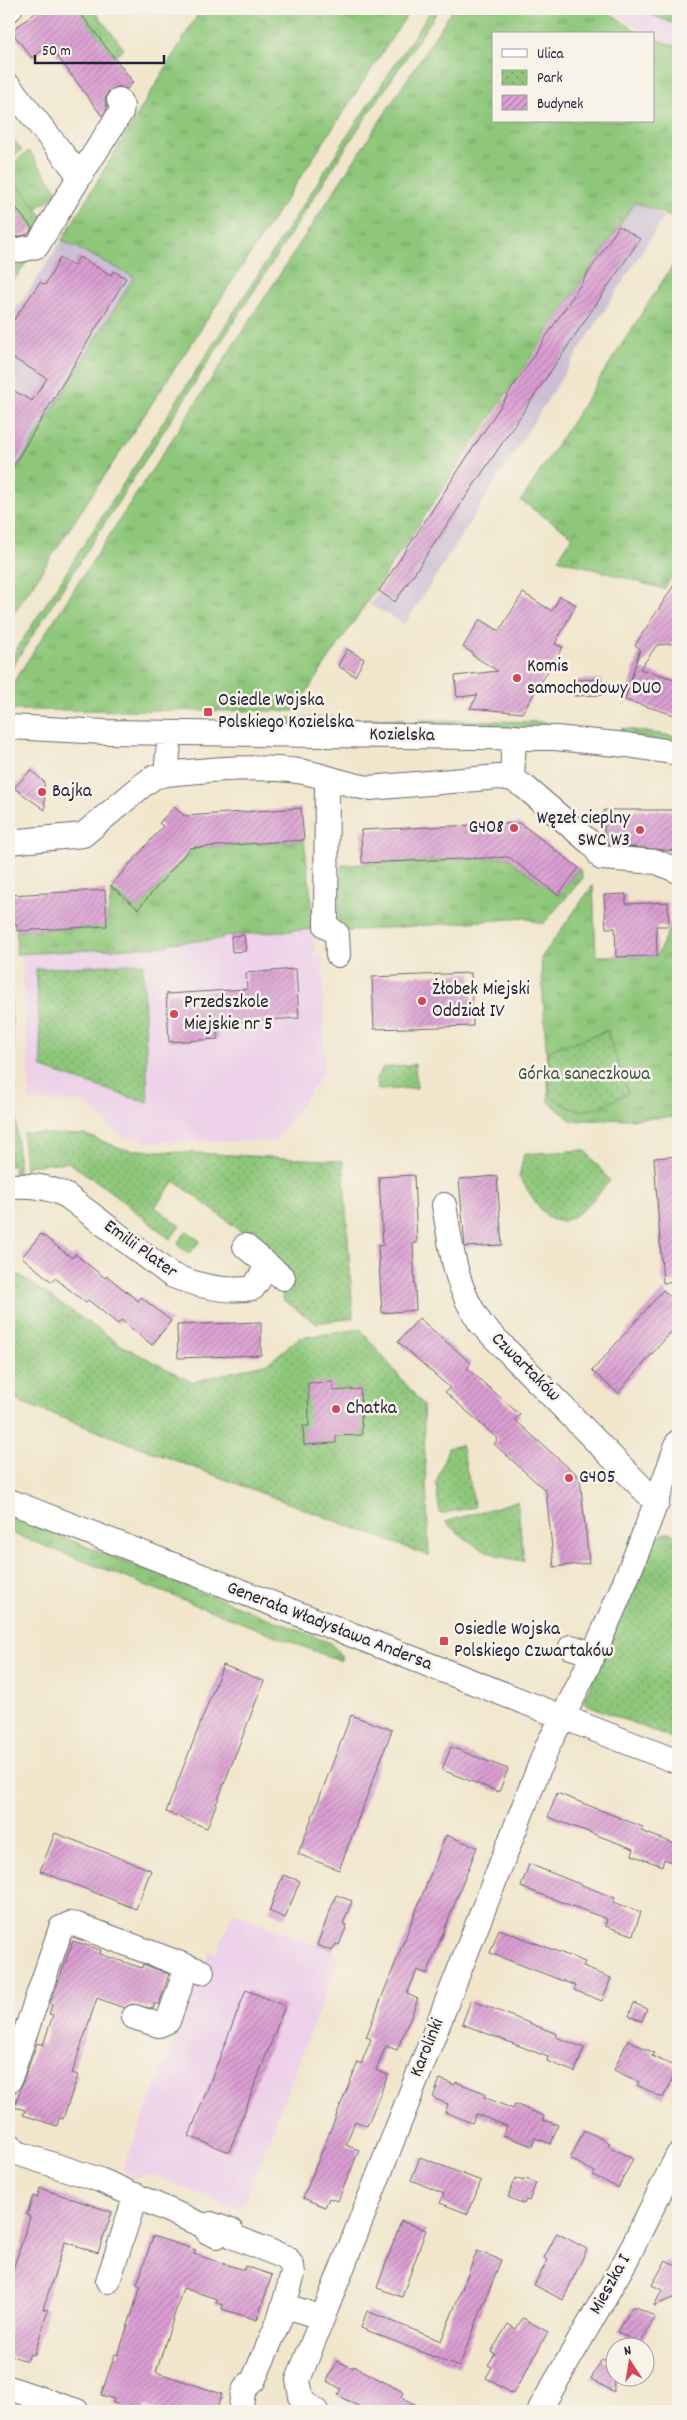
<svg xmlns="http://www.w3.org/2000/svg" width="687" height="2420" viewBox="0 0 687 2420" font-family="Dekko,sans-serif">
  <style>
    .built { fill: #edd1e9 }
    .industrial { fill: #ccbfd4 }
    .grass { fill: url(#grass-tufts); stroke: #58745a }
    .park { fill: url(#park-dots); stroke: #58745a }
    .building { fill: url(#building-hatch) }
    .lines { fill: none; stroke-linecap: round; stroke-linejoin: round }
    .minor-casing { stroke: #6a676e; stroke-width: 26 }
    .minor { stroke: #fff; stroke-width: 24 }
    .poi-dot { fill: #d1495b; stroke: #f7f3e8; stroke-width: 2 }
    .labels { text-anchor: middle; dominant-baseline: central; stroke-width: 5; stroke-linejoin: round; paint-order: stroke }
    .poi-label { font-size: 19px; fill: #22223b; stroke: #f7f3e8; text-anchor: start }
    .street-label { font-size: 19px; fill: #22223b; stroke: #f7f3e8 }
    .park-label { font-size: 19px; fill: #42544e; stroke: #f7f3e8 }
  </style>
  <defs>
    <pattern id="grass-tufts" width="24" height="20" patternUnits="userSpaceOnUse" patternTransform="scale(1.25)"><rect width="24" height="20" fill="#8ec77a"/><path d="M3 7l-1-3M5 7V3M7 7l1-3M15 17l-1-3M17 17v-4M19 17l1-3" fill="none" stroke="#74a165"/></pattern>
    <pattern id="park-dots" width="8" height="8" patternUnits="userSpaceOnUse" patternTransform="scale(1.25)"><rect width="8" height="8" fill="#8ec77a"/><path d="M2 2h.1M6 6h.1" fill="none" stroke="#74a165" stroke-width="1.8" stroke-linecap="round"/></pattern>
    <pattern id="building-hatch" width="6" height="6" patternUnits="userSpaceOnUse" patternTransform="scale(1.25)"><rect width="6" height="6" fill="#db9fd3"/><path d="M-1 1l2-2M0 6l6-6M5 7l2-2" fill="none" stroke="#b181ac"/></pattern>
  </defs>
  <rect width="100%" height="100%" fill="#f7f3e8"/>
  <filter id="ink" filterUnits="userSpaceOnUse"><feTurbulence type="fractalNoise" baseFrequency=".02" numOctaves="2"/><feDisplacementMap in="SourceGraphic" scale="10" xChannelSelector="R" yChannelSelector="G"/><feConvolveMatrix kernelMatrix="1 2 1 2 8 2 1 2 1" color-interpolation-filters="sRGB"/></filter>
  <filter id="wash" filterUnits="userSpaceOnUse"><feTurbulence type="fractalNoise" baseFrequency=".0096" numOctaves="4" result="noise"/><feDisplacementMap in="SourceGraphic" scale="20" xChannelSelector="R" yChannelSelector="G"/><feGaussianBlur stdDeviation="1.12" result="paint"/><feColorMatrix in="noise" values="0 0 0 0 0 0 0 0 0 0 0 0 0 0 0 0 0 1.4 0 .05"/><feComposite in="paint" operator="in"/></filter>
  <g filter="url(#wash)">
    <rect width="100%" height="100%" fill="#f1e6cc"/>
    <!-- built -->
    <path class="built" d="M608 9H678V45L653 36V34H648Z
      M315 929V957L323 956 324 1072 276 1141 144 1142 139 1137 124 1138 84 1102 30 1101 21 954 168 946V943L221 939 222 936Z
      M233 1912 340 1955 246 2199 239 2210 150 2174 133 2179 123 2168 210 1950 216 1954Z"/>
    <!-- industrial -->
    <path class="industrial" d="M635 202 664 217 405 624 370 605Z
      M62 240 134 277 9 481V315L23 300Z"/>
    <!-- grass -->
    <path class="grass" d="M201 9H411L9 621V481L134 277 62 240Z
      M432 9H439L354 135 9 672V661L350 132Z
      M453 9H603L641 34H493V121H653V38L678 47V220L635 202 294 711 16 710 9 708V689Z
      M636 9H678V25Z
      M29 151 59 193 36 209 9 172V166Z
      M678 257V567L664 589 558 559 573 536 521 501Z
      M262 718H342L341 726 303 725 266 721Z
      M354 719H404V726H354Z
      M421 720 547 722V728L421 727Z
      M622 728 678 737V743L621 734Z
      M304 840 315 929 222 936V939L168 943V946L16 954 17 924 18 931 106 926 112 890 138 909 193 848Z
      M507 857 558 895 579 868 583 878 543 924 525 918 347 931 338 922 342 865Z
      M593 885 596 956H657L678 908V1117L572 1121 549 1102 541 958Z
      M187 1231 200 1241 189 1254 179 1246 178 1242Z
      M9 1516 331 1643 342 1657 340 1661 9 1532Z"/>
    <!-- park -->
    <path class="park" d="M77 9H93L124 49 114 57Z
      M9 133 22 150 9 160Z
      M14 179 44 219 36 234 9 198V182Z
      M15 256 29 259 9 287V264Z
      M9 959 19 1178H15L14 1165 9 1166Z
      M143 963 148 1103 42 1068 36 969Z
      M607 1031 628 1093C596 1108 582 1122 550 1095L548 1051Z
      M415 1064 417 1088 378 1090 377 1078 382 1068Z
      M23 1133 86 1135 123 1149 343 1161 353 1318 316 1323 282 1299 285 1269 251 1239 175 1181 155 1207 180 1226 170 1239 102 1185 68 1162 27 1166 25 1178Z
      M585 1150 610 1181C596 1195 571 1232 549 1218 540 1211 527 1188 519 1177L524 1154Z
      M9 1272 16 1273 121 1345 192 1382 268 1363 299 1338 360 1329 423 1405 429 1556 9 1398Z
      M461 1445 475 1507 440 1514 436 1484 448 1448Z
      M517 1501 524 1561C487 1556 473 1545 445 1522Z
      M670 1532 678 1538 676 1546 678 1548V1741L583 1703 648 1544 663 1534Z"/>
    <g id="blocks">
      <!-- building -->
      <path class="building" d="M41 9H77L133 82 127 89 119 86 108 92 105 100 107 108 102 116 49 45 32 58 11 31Z
        M9 199 32 228 28 234 16 237 9 243Z
        M619 226 640 239 395 602 379 591Z
        M79 257 111 275 113 271 126 278 9 473V388L32 401 47 378 9 356V327L40 282 45 285 60 258 74 266Z
        M678 579V643L657 645 640 669 678 680V716L625 700 640 649 635 645Z
        M523 593 552 611 560 596 576 605 555 644 563 647 522 713 470 708 478 695 457 697 455 676 498 671 472 655 473 653 463 647 480 619 499 631Z
        M347 649 364 659 355 676 338 666Z
        M602 679V695L574 696V680Z
        M31 770 44 782 45 810 14 788Z
        M174 807 185 816 301 808 304 840 190 848 138 909 111 886 163 826 159 823Z
        M604 810H676V851L610 845 604 837Z
        M520 823 579 868 558 895 509 857 362 863 361 830Z
        M105 890 107 926 17 931V924H9V895Z
        M626 894V904L668 902 669 926H656L657 956 616 957 615 928H606L604 895Z
        M244 935 246 951 232 952 231 936Z
        M296 969 299 1018 216 1023 218 1039 169 1042 166 994 247 989 246 973Z
        M471 973 473 1026 374 1029 372 977Z
        M678 1156V1282L663 1283 654 1158Z
        M414 1175 417 1243H413L416 1310 382 1313 378 1246 383 1245 379 1177Z
        M497 1176 502 1245 465 1247 459 1179Z
        M41 1234 72 1258 75 1254 105 1278 107 1276 138 1301 141 1297 171 1321 152 1345 121 1320 118 1324 88 1300 86 1303 55 1278 52 1282 22 1257Z
        M663 1290 678 1304V1324L618 1393 592 1371Z
        M419 1318 471 1363 467 1368 520 1415 515 1420 580 1478 589 1563 554 1567 546 1491 494 1444 498 1439 445 1392 450 1388 398 1342Z
        M261 1322V1355L178 1358 177 1325Z
        M333 1382V1391L360 1389 362 1435 336 1436V1443L304 1445 303 1426H309L308 1383Z
        M223 1665 264 1681 207 1828 166 1812Z
        M351 1715 392 1730 339 1870 298 1854Z
        M451 1747 508 1769 499 1792 442 1770Z
        M557 1793 643 1827 641 1831 678 1845V1865L664 1859 662 1866 632 1855 634 1849 548 1817Z
        M55 1833 151 1870 136 1909 40 1871Z
        M446 1835 477 1847 427 1974 417 1970 407 1994 418 1999 397 2050 386 2046 376 2070 388 2075 367 2126 355 2121 346 2145 359 2150 338 2201 329 2198 325 2207 303 2198 358 2062 361 2064 371 2039 366 2037Z
        M529 1864 615 1898 613 1902 641 1912 633 1935 605 1926 607 1919 521 1887Z
        M283 1875 300 1881 285 1918 269 1911Z
        M336 1895 352 1901 343 1924 347 1925 339 1945 336 1944 332 1951 317 1945Z
        M499 1929 585 1962 583 1967 611 1978 602 2001 574 1990 576 1986 490 1953Z
        M73 1941 101 1950 100 1954 142 1968 143 1964 169 1974 159 2005 155 2003 153 2009 132 2004 124 2008 97 1998 72 2073 78 2075 63 2119 59 2118 57 2126 23 2115 25 2110 14 2107 37 2043 43 2045 53 2015 49 2014 52 2005 50 2004Z
        M246 1990 285 2006 229 2152 189 2136Z
        M471 2000 557 2034 556 2037 584 2048 575 2072 547 2061 548 2057 462 2024Z
        M634 2003 647 2009 642 2021 629 2016Z
        M628 2040 654 2053 652 2056 678 2068 663 2098 637 2085 639 2082 614 2070Z
        M440 2079 455 2085 456 2082 485 2093 484 2097 513 2109 515 2104 544 2116 543 2120 558 2125 551 2144 535 2138 532 2146 503 2135 507 2126 476 2114 472 2123 445 2112 448 2104 433 2098Z
        M584 2130 610 2143 608 2146 633 2159 618 2188 593 2175 595 2172 570 2159Z
        M420 2157 481 2181 468 2214 440 2203 444 2194 411 2180Z
        M516 2178 523 2181 524 2178 536 2183 529 2201 526 2200 524 2204 508 2197Z
        M40 2188 112 2212 98 2253 65 2242 43 2309 48 2310 34 2355 30 2354 27 2361 9 2355V2282L30 2217 27 2215 33 2196 37 2198Z
        M401 2221 426 2230 402 2297 377 2288Z
        M557 2233 587 2249 563 2300 534 2285 548 2260 544 2258Z
        M153 2236 196 2250 194 2254 244 2270 245 2266 272 2275 257 2320 222 2309 223 2305 216 2303 217 2299 183 2288 156 2372 222 2394 216 2411H160L144 2406 142 2411H139L113 2403 114 2399 101 2395 115 2354 118 2355 141 2286 137 2285Z
        M477 2251 501 2260 459 2367 361 2328 367 2311 441 2341Z
        M666 2260 678 2267V2291L675 2297 654 2306 662 2290 652 2285Z
        M632 2307H637L655 2317 640 2344 618 2332Z
        M523 2318 548 2332 513 2394 486 2378 492 2367 488 2365 495 2354 491 2352 508 2324 516 2329Z
        M602 2359 614 2365V2392L591 2379Z
        M337 2361 353 2368 354 2366 403 2392 401 2397 426 2411H367L351 2402 338 2395 341 2389 327 2381Z"/>
    </g>
  </g>
  <g filter="url(#ink)">
    <use href="#blocks" fill-opacity="0" stroke="#6a676e" stroke-width="1"/>
    <g class="lines">
      <defs>
        <path id="minor" d="M9 10 10 9
          M9 86 80 176 37 246 20 250
          M80 176 121 112 122 106 119 100
          M9 727 105 732 555 738 627 745 678 753
          M170 733 166 774C209 770 255 765 298 771 322 774 344 785 369 788L499 777 512 779
          M514 737 512 779 525 787 594 846 602 858 657 862 678 871
          M327 778 326 926 337 934 338 955
          M9 842 83 835 143 785 154 777 166 774
          M9 1186C30 1185 48 1186 67 1196L171 1275C196 1285 226 1293 253 1288L268 1266
          M444 1205C452 1251 454 1285 481 1324L657 1503
          M245 1246 283 1278
          M9 1501 678 1762
          M571 1647 593 1654
          M134 2017 159 2025 168 2021 187 1967
          M9 2081 61 1928 70 1924 77 1925 202 1972
          M9 2144 17 2153 100 2180 204 2226 208 2232 217 2236
          M204 2226 211 2224 231 2231 234 2237 287 2258 292 2266 293 2274 279 2321 253 2381C240 2389 243 2399 240 2411
          M108 2281 136 2195
          M284 2305 322 2318
          M9 2388 77 2411
          M316 2411 302 2401 298 2380 548 1745C600 1649 642 1545 678 1442
          M539 2411 626 2260 678 2155"/>
      </defs>
      <!-- minor casing -->
      <use href="#minor" class="minor-casing"/>
      <!-- minor -->
      <use href="#minor" class="minor"/>
    </g>
  </g>
  <!-- markers -->
  <g class="poi-dot">
    <circle cx="517" cy="678" r="5"/>
    <rect x="203" y="707" width="10" height="10" rx="2.5"/>
    <circle cx="42" cy="792" r="5"/>
    <circle cx="514" cy="828" r="5"/>
    <circle cx="640" cy="830" r="5"/>
    <circle cx="422" cy="1001" r="5"/>
    <circle cx="174" cy="1014" r="5"/>
    <circle cx="336" cy="1409" r="5"/>
    <circle cx="569" cy="1478" r="5"/>
    <rect x="439" y="1636" width="10" height="10" rx="2.5"/>
  </g>
  <g class="labels">
    <!-- poi labels -->
    <g class="poi-label">
      <text x="527" y="667">Komis<tspan x="527" dy="22">samochodowy DUO</tspan></text>
      <text x="218" y="701">Osiedle Wojska<tspan x="218" dy="22">Polskiego Kozielska</tspan></text>
      <text x="52" y="792">Bajka</text>
      <text x="630" y="819" text-anchor="end">Węzeł cieplny<tspan x="630" dy="22">SWC W3</tspan></text>
      <text x="504" y="828" text-anchor="end">G408</text>
      <text x="432" y="990">Żłobek Miejski<tspan x="432" dy="22">Oddział IV</tspan></text>
      <text x="184" y="1003">Przedszkole<tspan x="184" dy="22">Miejskie nr 5</tspan></text>
      <text x="346" y="1409">Chatka</text>
      <text x="579" y="1478">G405</text>
      <text x="454" y="1630">Osiedle Wojska<tspan x="454" dy="22">Polskiego Czwartaków</tspan></text>
    </g>
    <!-- street labels -->
    <g class="street-label">
      <text transform="translate(402 736) rotate(1)">Kozielska</text>
      <text transform="translate(140 1250) rotate(36)">Emilii Plater</text>
      <text transform="translate(525 1368) rotate(45)">Czwartaków</text>
      <text transform="translate(329 1627) rotate(21)">Generała Władysława Andersa</text>
      <text transform="translate(428 2048) rotate(-68)">Karolinki</text>
      <text transform="translate(611 2285) rotate(-61)">Mieszka I</text>
    </g>
    <!-- park labels -->
    <g class="park-label">
      <text x="584" y="1075">Górka saneczkowa</text>
    </g>
  </g>
  <!-- margin -->
  <rect width="687" height="2420" fill="none" stroke="#f7f3e8" stroke-width="30"/>
  <!-- legend -->
  <rect x="492" y="32" width="162" height="90" fill="#f7f3e8" stroke="#a29fa3"/>
  <rect x="502" y="49" width="25" height="8" fill="#ffffff" stroke="#a29fa3"/>
  <text x="537" y="58" font-size="15" fill="#22223b">Ulica</text>
  <rect x="502" y="70" width="25" height="15" fill="url(#park-dots)" stroke="#a29fa3"/>
  <text x="537" y="82" font-size="15" fill="#22223b">Park</text>
  <rect x="502" y="95" width="25" height="15" fill="url(#building-hatch)" stroke="#a29fa3"/>
  <text x="537" y="108" font-size="15" fill="#22223b">Budynek</text>
  <!-- north arrow -->
  <g transform="translate(630 2362) rotate(348)"><circle r="24" fill="#f7f3e8" stroke="#a29fa3"/>
  <path d="M0-4L9 19L0 12L-9 19Z" fill="#d1495b"/>
  <text y="-8" font-size="14" font-weight="bold" text-anchor="middle" fill="#22223b">N</text>
  </g>
  <!-- scale -->
  <path d="M35 55v8h129v-8" fill="none" stroke="#22223b" stroke-width="2.5"/>
  <text x="42" y="55" font-size="15" fill="#22223b" stroke="#f7f3e8" stroke-width="4" paint-order="stroke">50 m</text>
</svg>
